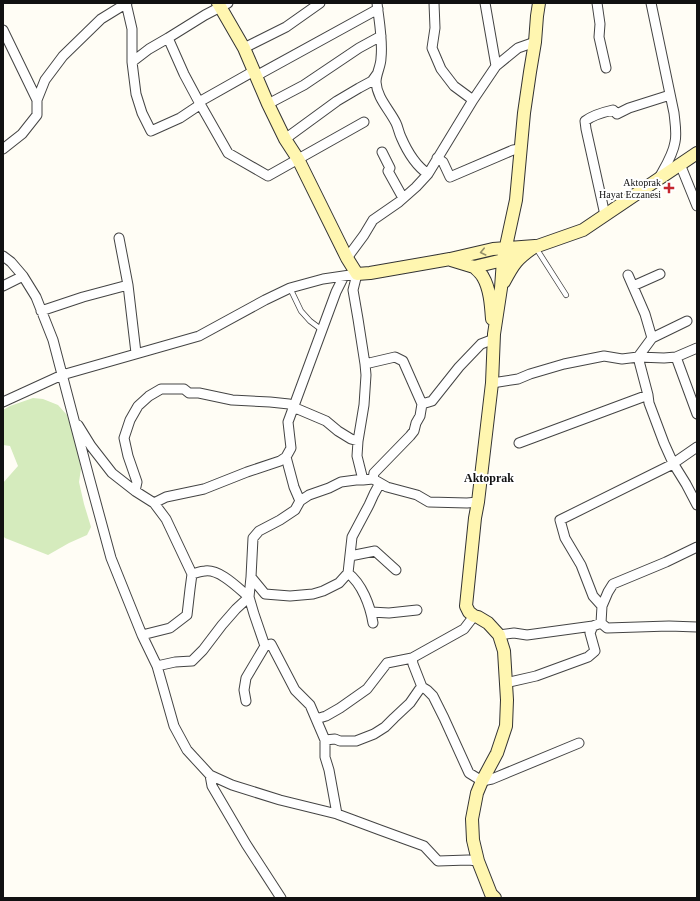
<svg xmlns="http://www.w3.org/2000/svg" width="700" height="901" viewBox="0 0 700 901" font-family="'Times New Roman',serif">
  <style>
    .green { fill: #d5ebbd }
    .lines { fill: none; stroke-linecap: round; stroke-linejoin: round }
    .lane-casing { stroke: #444; stroke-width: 6 }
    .street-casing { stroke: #444; stroke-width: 11 }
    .secondary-casing { stroke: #333; stroke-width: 14 }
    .lane { stroke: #fff; stroke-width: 4.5 }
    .street { stroke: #fff; stroke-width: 9 }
    .secondary { stroke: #fff6b0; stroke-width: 12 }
    .oneway { stroke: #948f68 }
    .poi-dot { fill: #c4262e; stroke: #fff; stroke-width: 1.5 }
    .labels { text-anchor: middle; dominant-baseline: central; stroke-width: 4; stroke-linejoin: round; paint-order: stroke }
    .poi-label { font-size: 10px; fill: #111; stroke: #fff; text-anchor: end }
    .quarter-label { font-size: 12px; font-weight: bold; fill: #111; stroke: #fff }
  </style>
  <rect width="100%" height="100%" fill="#fffdf5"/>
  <!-- green -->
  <path class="green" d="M33 398 43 399 58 405 67 415 76 444 81 469 79 482 84 504 91 527 87 535 69 543 48 555 5 538 3 536V483L18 466 10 446 3 445V410L10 406Z"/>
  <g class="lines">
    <defs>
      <path id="lane" d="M536 248 566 295
        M290 288 301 311 310 321 322 330"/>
      <path id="street" d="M126 3 132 29V62L136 94 142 113 151 131 180 118 198 106 199 102 254 71
        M377 3C379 21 383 40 381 58 381 66 376 74 376 82 377 98 389 109 396 123 398 127 399 133 401 137 407 151 415 165 428 174
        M434 3 435 28 432 48 441 69 454 86 473 100
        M485 3 496 66
        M597 3 600 24 599 37 606 68
        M651 3 674 113C675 123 677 133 675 142 673 155 665 167 659 178
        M3 30 37 100
        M168 38 184 74 199 102 228 153 268 176 364 122
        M244 48 286 27 320 3
        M132 62 149 49 168 38 205 15 228 3
        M256 76 378 9
        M268 104 304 85 359 48 381 36
        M285 139 337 101 359 88 372 81 377 74
        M3 149 22 134 37 115V100L45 80 63 56 101 19 127 3
        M382 152 390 168 388 171 403 198
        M437 158 443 162 450 177 513 150 520 149
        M680 164 697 206
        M605 215 586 129 585 121C593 115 604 112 613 110L617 114 629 108 670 95
        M119 238 128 285 136 353
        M3 256 11 262 23 276 36 297 53 340 89 477 111 558 142 635 157 666 174 726 187 750 210 775 232 785 280 800 337 814 380 830 424 846 438 861 468 860 478 861
        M347 258 364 235 373 220 399 202 416 187 428 174 473 100 496 66 518 48 535 42
        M628 275 645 314 652 338 638 357 648 395 649 403 664 443 673 463 686 484 697 505
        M3 286 23 276
        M633 286 660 274
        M41 311 83 297 128 285
        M652 338 687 321
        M676 357 697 414
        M365 364 395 357 403 361 422 404 420 416 416 423 414 431 410 436 374 473 373 479
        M492 383 518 379 530 374 564 364 604 356 622 359 638 357 664 358 676 357 697 348
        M3 402 62 375 199 336 265 300 290 288 323 279 357 274 353 290 358 319 365 364 366 375 364 405 358 441 357 456 363 480 373 479 387 487 417 495 429 502 467 503 478 502
        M422 404 432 401 459 367 481 344 494 339
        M78 425 91 446 112 473 135 491 154 503 166 519 192 574C196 573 201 571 205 571 220 569 238 588 249 597L236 609 222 625 203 650 192 661 175 662 157 666
        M519 443 648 395
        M286 457 294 487 300 501
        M135 491 137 482 128 456 124 438 130 420 138 406 149 396 161 389H184L189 393H199L232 400 270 402 289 404 293 407 326 421 338 431 351 439 358 441
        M154 503 166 497 204 489 247 472 280 461 286 457 291 448 288 422 336 292 344 276
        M350 556 375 551 396 570
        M348 573C362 584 370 605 373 623
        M251 577 265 594 290 596 313 594 323 591 339 583 348 573 352 537 369 505 374 494 380 483
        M602 606 593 596 581 565 565 538 560 520 671 465 697 447
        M371 612 389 613 417 610
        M601 623 602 606 608 592 613 584 666 562 697 547
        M142 635 170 628 187 615 190 589 192 574
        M499 635 514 633 527 635 593 626 601 623 607 628 669 626 697 627
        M412 658 464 629 474 616
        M505 683 536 676 588 657 595 651 590 633 593 626
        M422 687 427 690 433 696 444 718 469 773 482 781 492 779 579 743
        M246 701 244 690 246 678 265 646
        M316 719 326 716 340 708 367 689 387 663 412 658 413 664 422 687 419 690 410 703 394 718 385 727 374 734 356 741H340L335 739 325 740
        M210 775 212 786 246 844 281 898
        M337 814 329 770 325 757V740L310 705 295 690 271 644 265 646 254 614 249 597 251 577 253 538 259 531 280 520 295 510 300 501 309 495 329 488 341 482 356 480H363"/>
      <path id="secondary" d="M218 3 244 48 268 104 285 139 298 159 347 258 357 274 370 273 450 259 493 249 535 246
        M529 249 583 230 697 153
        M451 260 474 267 503 260 511 257
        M474 267C477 270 481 273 483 277 490 289 491 305 492 319
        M504 282C514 263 517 259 534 247
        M495 898 491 894 478 861 473 840 472 819 477 793 482 781 497 753 506 726 507 700 504 651 499 635 488 623 478 617 474 616 469 612 466 606 475 518 478 502 492 383 494 334 501 288 503 260 516 200 524 113 530 72 535 42 537 16 539 3"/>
    </defs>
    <!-- lane casing -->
    <use href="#lane" class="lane-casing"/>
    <!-- street casing -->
    <use href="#street" class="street-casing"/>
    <!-- secondary casing -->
    <use href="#secondary" class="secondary-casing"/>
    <!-- lane -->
    <use href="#lane" class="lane"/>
    <!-- street -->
    <use href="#street" class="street"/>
    <!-- secondary -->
    <use href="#secondary" class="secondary"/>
  </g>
  <!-- one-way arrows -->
  <defs><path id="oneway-chevron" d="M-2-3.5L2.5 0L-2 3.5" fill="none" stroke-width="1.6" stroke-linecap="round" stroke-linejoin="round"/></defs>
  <use class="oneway" href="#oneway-chevron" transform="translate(483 252) rotate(167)"/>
  <!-- markers -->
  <path class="poi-dot" d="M667 182h4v4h4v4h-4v4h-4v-4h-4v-4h4z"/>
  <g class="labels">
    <!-- poi labels -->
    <g class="poi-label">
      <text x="661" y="182">Aktoprak<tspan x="661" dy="12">Hayat Eczanesi</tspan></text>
    </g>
    <!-- quarter labels -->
    <g class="quarter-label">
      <text x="489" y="478">Aktoprak</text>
    </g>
  </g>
  <!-- border -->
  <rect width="700" height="901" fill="none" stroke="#111111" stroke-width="8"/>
</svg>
